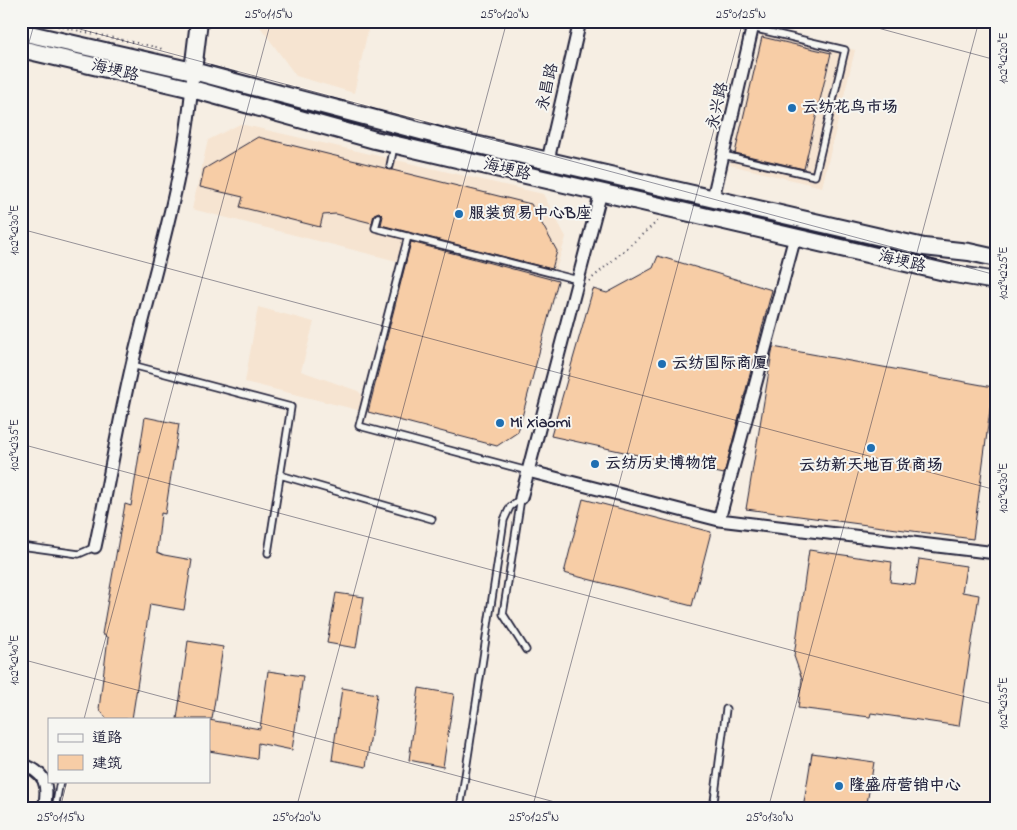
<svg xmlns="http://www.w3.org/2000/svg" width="1017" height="830" viewBox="0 0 1017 830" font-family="'Indie Flower','LXGW WenKai TC',sans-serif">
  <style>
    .built { fill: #f6e4d1 }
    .building { fill: #f7cda6; stroke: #22223b }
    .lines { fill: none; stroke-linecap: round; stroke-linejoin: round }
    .lane-casing { stroke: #22223b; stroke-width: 9 }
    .street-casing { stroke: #22223b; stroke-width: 15 }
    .secondary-casing { stroke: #22223b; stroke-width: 20 }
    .path { stroke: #22223b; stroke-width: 2; stroke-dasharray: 1 4; stroke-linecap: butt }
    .lane { stroke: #f6f6f2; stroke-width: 5.5 }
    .street { stroke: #f6f6f2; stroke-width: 11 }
    .secondary { stroke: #f6f6f2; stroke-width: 16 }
    .ticks { fill: none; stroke: #22223b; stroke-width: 1; stroke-opacity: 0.45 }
    .poi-dot { fill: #1f6fb2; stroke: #f6f6f2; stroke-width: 2 }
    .labels { text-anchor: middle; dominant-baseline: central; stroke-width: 4; stroke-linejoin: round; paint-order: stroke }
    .street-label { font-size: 16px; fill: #22223b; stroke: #f6f6f2 }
    .poi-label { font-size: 16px; font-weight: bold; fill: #22223b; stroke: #f6f6f2; text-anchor: start }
    .neatline { fill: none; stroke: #22223b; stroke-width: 2 }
    .ticks-label { font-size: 12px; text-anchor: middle; fill: #22223b }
  </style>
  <rect width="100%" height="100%" fill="#f6eee3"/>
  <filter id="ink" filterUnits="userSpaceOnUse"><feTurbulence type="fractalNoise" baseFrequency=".02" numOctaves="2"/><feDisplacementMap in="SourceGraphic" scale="10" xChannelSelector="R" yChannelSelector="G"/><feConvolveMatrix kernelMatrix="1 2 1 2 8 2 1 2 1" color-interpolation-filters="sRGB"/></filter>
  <g filter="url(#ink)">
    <!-- built -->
    <path class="built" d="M256 21H370L354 93 296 76Z
      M763 28 855 50 822 187 730 165Z
      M240 124 543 194 566 237 547 299 192 209 208 140Z
      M258 307 314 322 301 371 358 391 366 399 362 411 245 382Z"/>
    <!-- building -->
    <path class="building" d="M762 37 831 53 804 169 735 153Z
      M258 137 531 204 557 251 552 269 381 225 383 216 379 212 374 214 372 223 336 214 323 215 320 227 240 207 243 197 200 187 204 169Z
      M411 242 558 281 518 432 497 446 368 412Z
      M658 256 772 290 724 474 551 436 593 289 607 293 653 268Z
      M773 347 993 387 973 539 746 509Z
      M145 417 179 424 165 514 161 513 157 552 164 555 192 560 184 610 150 604 132 719H107L99 709 108 638 102 634 125 504 131 506Z
      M583 499 711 532 692 606 564 573Z
      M809 550 892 562 890 582 915 585 919 559 966 566 962 592 979 595 959 726 871 713 870 717 798 708 802 679 794 656Z
      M336 593 364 597 356 648 327 643Z
      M188 641 223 647 212 719H177Z
      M268 671 303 676 292 750 258 743 257 759 209 751V720L260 729Z
      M342 688 377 694 366 767 332 760Z
      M419 688 454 694 443 767 409 760Z
      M812 753 874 762 866 809H803Z"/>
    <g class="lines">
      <defs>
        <path id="lane" d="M723 155 815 176 845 50 752 28
          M390 166 394 146
          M378 217 375 228 578 280
          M408 236 359 426 528 471
          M132 365 291 407 268 553
          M280 475 432 519
          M521 498 503 614 526 650
          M21 546 79 554 95 547
          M55 809 60 781
          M460 809 504 520 510 507 521 498
          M713 809 726 709"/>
        <path id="street" d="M548 160 580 21
          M713 198 754 21
          M528 471 719 520 996 553
          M521 498 601 192
          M719 520 795 237
          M95 547C108 487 118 425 132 365 155 267 187 171 193 71
          M21 764C46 772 49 785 44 809"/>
        <path id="secondary" d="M21 32 193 71 440 136 924 247 969 252 996 258
          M21 49 192 89 375 140 949 273 996 281
          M193 71 199 21"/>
      </defs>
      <!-- lane casing -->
      <use href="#lane" class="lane-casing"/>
      <!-- street casing -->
      <use href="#street" class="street-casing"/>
      <!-- secondary casing -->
      <use href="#secondary" class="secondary-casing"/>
      <!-- path -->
      <path class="path" d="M48 24 160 48 164 51
        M589 281 659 220"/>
      <!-- lane -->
      <use href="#lane" class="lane"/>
      <!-- street -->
      <use href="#street" class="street"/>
      <!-- secondary -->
      <use href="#secondary" class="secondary"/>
    </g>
  </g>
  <!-- ticks -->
  <path class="ticks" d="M50 21 996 275M852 21 996 60M21 71 35 21M21 229 996 490M21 444 996 705M21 659 581 809M84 719 271 21M60 809 67 781M296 809 507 21M532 809 743 21M768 809 979 21"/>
  <!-- markers -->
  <g class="poi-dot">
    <circle cx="792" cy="108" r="5"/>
    <circle cx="459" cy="214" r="5"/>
    <circle cx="662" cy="364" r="5"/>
    <circle cx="500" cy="423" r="5"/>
    <circle cx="871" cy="448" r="5"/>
    <circle cx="595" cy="464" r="5"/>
    <circle cx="839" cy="786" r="5"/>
  </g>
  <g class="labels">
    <!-- street labels -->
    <g class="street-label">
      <text transform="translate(115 71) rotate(13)">海埂路</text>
      <text transform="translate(548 87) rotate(-77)">永昌路</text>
      <text transform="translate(718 106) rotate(-77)">永兴路</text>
      <text transform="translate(507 170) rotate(13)">海埂路</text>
      <text transform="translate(902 262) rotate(13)">海埂路</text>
    </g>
    <!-- poi labels -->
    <g class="poi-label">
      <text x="802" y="108">云纺花鸟市场</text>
      <text x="469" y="214">服装贸易中心B座</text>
      <text x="672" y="364">云纺国际商厦</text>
      <text x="510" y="423">Mi Xiaomi</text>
      <text x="605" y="464">云纺历史博物馆</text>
      <text x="871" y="466" text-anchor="middle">云纺新天地百货商场</text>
      <text x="849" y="786">隆盛府营销中心</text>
    </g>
  </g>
  <!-- margin -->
  <rect width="1017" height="830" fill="none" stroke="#f6f6f2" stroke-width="55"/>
  <!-- legend -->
  <rect x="48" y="718" width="162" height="65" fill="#f6f6f2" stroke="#a1a1a9"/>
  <rect x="58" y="734" width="25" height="8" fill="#f6f6f2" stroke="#a1a1a9"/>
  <text x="92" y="742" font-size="15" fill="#22223b">道路</text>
  <rect x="58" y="755" width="25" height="15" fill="#f7cda6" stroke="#a1a1a9"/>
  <text x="92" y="768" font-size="15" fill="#22223b">建筑</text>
  <rect x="28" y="28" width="962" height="774" class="neatline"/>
  <g class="ticks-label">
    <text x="269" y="18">25°01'15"N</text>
    <text x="505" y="18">25°01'20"N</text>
    <text x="741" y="18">25°01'25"N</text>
    <text transform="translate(1003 58) rotate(-90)" y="4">102°42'20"E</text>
    <text transform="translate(14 230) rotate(-90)" y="4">102°42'30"E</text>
    <text transform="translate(1003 273) rotate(-90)" y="4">102°42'25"E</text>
    <text transform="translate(14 445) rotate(-90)" y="4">102°42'35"E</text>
    <text transform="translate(1003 488) rotate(-90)" y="4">102°42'30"E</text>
    <text transform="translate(14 660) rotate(-90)" y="4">102°42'40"E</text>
    <text transform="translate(1003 703) rotate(-90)" y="4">102°42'35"E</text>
    <text x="61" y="821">25°01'15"N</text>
    <text x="297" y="821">25°01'20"N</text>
    <text x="534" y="821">25°01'25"N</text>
    <text x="770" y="821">25°01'30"N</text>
  </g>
</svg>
